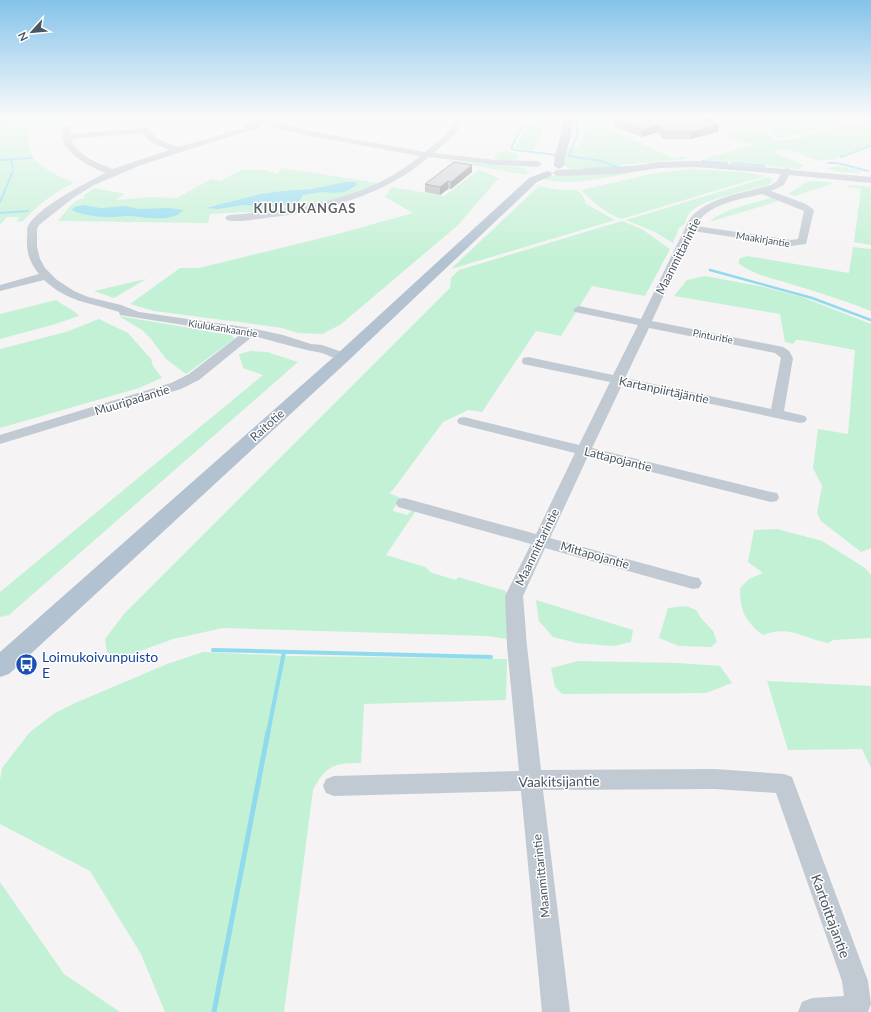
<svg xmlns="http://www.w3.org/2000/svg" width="871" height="1012" viewBox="0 0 871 1012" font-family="Lato,sans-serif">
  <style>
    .green { fill: #c3f1d5 }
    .water { fill: #90daee }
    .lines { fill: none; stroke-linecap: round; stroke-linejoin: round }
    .stream-far3 { stroke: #90daee; stroke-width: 2 }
    .stream-far2 { stroke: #90daee; stroke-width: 2.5 }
    .stream-far1 { stroke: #90daee; stroke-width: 4 }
    .stream { stroke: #90daee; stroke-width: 5 }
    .minor { fill: #c1cad2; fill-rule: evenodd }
    .major { fill: #b3c2d1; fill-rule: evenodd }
    .wall { fill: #b0b2b7 }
    .shaded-wall { fill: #909195 }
    .building { fill: #cdcfd5; stroke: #909195 }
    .labels { text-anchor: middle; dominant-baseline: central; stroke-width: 3; stroke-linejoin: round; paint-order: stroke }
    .far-street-label { font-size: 10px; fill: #4a5661; stroke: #fff }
    .street-label { font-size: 12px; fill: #4a5661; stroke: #fff }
    .far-district-label { font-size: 13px; font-weight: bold; letter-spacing: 1px; fill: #5f6368; stroke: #fff }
    .near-transit-label { font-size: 14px; fill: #164399; stroke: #fff; text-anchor: start }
    .near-street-label { font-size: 14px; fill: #4a5661; stroke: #fff }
  </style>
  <rect width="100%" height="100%" fill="#f5f3f3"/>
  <!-- green -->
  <path class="green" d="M0 118H59L66 120 62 128 30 130C29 136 27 143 29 149 35 167 59 176 74 183 55 191 37 206 23 221L17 222 19 217H7L0 225Z
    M95 118 127 119 132 120V121L83 125 81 123V120Z
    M529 118H541C545 132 541 139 533 150L515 148 530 121Z
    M582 118H606L611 130 675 159 674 157H685L687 159 620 165 621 169H570L563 164 568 147 577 148 581 156 578 149C583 138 588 130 582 118Z
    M757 118H853L801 134 779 138 770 129Z
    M871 118V145L833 159 819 161 788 149 773 152 803 165 798 169 702 159 753 145 724 135 755 127 773 138 772 139 786 141Z
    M504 151 516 153 520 158C511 161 503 163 494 158L497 153Z
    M438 159 516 167 523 168 529 172 526 175Z
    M840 166 860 171V173L839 172 827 168Z
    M282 168 378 183 372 187 321 205 262 214 243 212 210 214 208 223 58 221C65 213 74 198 85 198L84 195 94 188 125 194 115 200 150 197 177 198 211 179 221 181 241 170H265L277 174Z
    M690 169 742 172 765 176 621 219C601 210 596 204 581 190L651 174Z
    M479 170 499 178 457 226 340 325 322 334 298 333 282 328 254 324 154 311 130 304 180 268H199L334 235 413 213 385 197 392 187 444 196Z
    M646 170C612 176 577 187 543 179L547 177 567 174Z
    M769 177 773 180 769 185C747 191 712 197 694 209 688 213 686 218 685 224L679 228 673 243 655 232 626 220Z
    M810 181 830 182 832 184 794 196 788 193C797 190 802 183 810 181Z
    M851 185 871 187V245L854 242 861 189 845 187Z
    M539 186 562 190H576L582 194 586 204 615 220 451 269Z
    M771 198 779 201 709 222C725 208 750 204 771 198Z
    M622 221 642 229 670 249 645 296 592 286 561 336 536 331 482 412 468 410 443 422 393 490 389 493 401 498 393 510V511L407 515 413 509H417L386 555 425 567 432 573 456 580 458 577 506 591 507 639 487 636 223 628 173 639 118 659 107 652 105 639 124 614 450 288 451 278 459 270Z
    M853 247 871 249V311C846 301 820 293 794 285 775 279 756 276 739 264V259L747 256 849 273Z
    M705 276 764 287 802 297 871 324V548L861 552 821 521 817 513 822 486 813 468 818 429 848 434 855 350 801 340H796L793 344 785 342 780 314 674 296 687 280Z
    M146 279 114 298 94 291Z
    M56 300C63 306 74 309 79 316L52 325 0 339V314Z
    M119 316 232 335 234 339 186 374 166 359 151 339 142 330Z
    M99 319 128 333 151 359 153 366 162 378 139 388 0 428V349L66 332Z
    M251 351 267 352 298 362 9 615 0 617V592L263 375 243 368 239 354Z
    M777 529 822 541 865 568 871 575V638L833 640 828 643C801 638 791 625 763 635 745 621 740 611 740 588L749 579 763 573 748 562 754 530Z
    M536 600 633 630 631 642 614 646 577 643 553 637 539 621Z
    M686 606 696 610 701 618 713 631 717 642 711 647 679 646 659 638 668 608Z
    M203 652 291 656 507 659 506 700 364 704 361 763C334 763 326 765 313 790L284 1012H165L141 954 90 871 0 824V780L2 768 30 732 55 713 73 704 167 664Z
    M578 661 677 663 720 666 732 683 706 693 562 694 555 687 551 668Z
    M767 681 871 686V768L862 749 788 750Z
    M0 882 64 974 120 1012H0Z"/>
  <!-- water -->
  <path class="water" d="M345 182H355L357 185 345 192 333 193 323 192 308 194 303 195 299 202 291 204 271 207 244 205 218 209 206 208 261 194 283 191 312 189Z
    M83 205 101 208 125 206 139 209 169 208 183 210C174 223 143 217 130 216 125 215 120 217 114 217 105 218 80 215 72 210L74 207Z"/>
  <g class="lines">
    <!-- stream-far3 -->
    <path class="stream-far3" d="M526 118 511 148 515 150 557 155
      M576 118 578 133 569 156 601 161 617 167
      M0 120 3 118
      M0 124 11 118
      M841 157 871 146
      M11 159 13 168
      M0 160 32 158
      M702 161 727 163
      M732 163 764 166
      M828 163H837L868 171
      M584 169 629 167
      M0 202 13 171
      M0 213 28 211"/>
    <!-- stream-far2 -->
    <path class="stream-far2" d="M710 270 812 298 871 320"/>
    <!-- stream-far1 -->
    <path class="stream-far1" d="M213 650 491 657
      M268 733 284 652"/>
    <!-- stream -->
    <path class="stream" d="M214 1012 268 732"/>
    <!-- minor -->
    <path class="minor" d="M261 118 271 119 278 123 310 131 425 152C435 143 453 133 454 118H462C461 133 444 144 434 153L496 160 538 161 542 164 538 167 496 165 429 157C384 196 324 211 266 218 254 219 238 223 227 220L225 218 227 216 230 215C296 210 368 200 420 156L310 136 272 127 265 123 256 125H260V129L237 134 141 165 94 185 73 198 39 225 37 229V247L40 259 45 268 57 280 74 291 88 297 121 305 139 312 251 328 283 335 311 344 322 345 348 354 349 357 348 360 343 361C334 359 325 353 317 352 295 348 275 341 253 336L199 380 181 389 0 444V435L171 383 189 374 241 334 120 315 119 312C89 302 69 303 44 280L0 291V285L39 274C30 263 26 252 27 238 28 234 26 230 28 226 38 207 87 182 106 173 89 166 54 150 64 126H70L71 134 145 128H148L157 139 178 147 244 128V124ZM142 133 151 142 169 150 113 169C98 163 77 156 71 139Z
      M696 161 784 169 787 168 791 170 871 177V183L789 175 784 185 771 191 806 204 814 210 806 244 791 246 693 231 652 321 783 347 789 351 793 358 784 411 805 416 807 419 805 422 800 423 622 385 592 448 771 492 777 493 779 497 777 501 771 502 588 456 550 538 693 577 699 578 702 583 699 588 693 589 545 548 523 596 527 646 541 770 715 769 784 774 792 777 868 981 871 1004 868 1012H798L802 1002 812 998 844 996 842 981 776 793 715 789 543 790 570 1012H542L521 791 334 796 326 793 323 786 326 779 334 776 519 771 507 646 505 596 531 544 398 507 396 503 398 499 404 498 536 534 575 453 459 424 457 421 459 418 464 417 579 445 610 382 523 364 522 361 523 358 528 357 613 375 638 325 575 312 573 310 575 308 579 306 641 319 689 220C707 196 745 193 771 185L777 181 781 174 696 167 660 168 617 174 556 176 552 173 556 170 617 168 660 162ZM762 194 804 211 798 239 791 240 696 226C706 204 741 199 762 194ZM649 328 775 353 781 358 771 409 625 378Z"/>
    <!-- major -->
    <path class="major" d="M562 118H572C574 136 565 149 564 166L559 169 554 166C554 149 564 136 562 118Z
      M547 171 551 172 552 174 551 176 537 182 349 360 9 674 0 677V652L337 354 529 178Z"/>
  </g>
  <!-- wall -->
  <path class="wall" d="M612 118H713L712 121H709L719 125 718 132 690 139H662L659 132 642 137 615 127Z
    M472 165V172L451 189H448L440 195 425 192V184Z"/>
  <!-- shaded-wall -->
  <path class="shaded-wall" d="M698 118H713L712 121 697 125Z
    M660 125 659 132 642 137 643 130Z
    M719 125 718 132 690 139 691 132Z
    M472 165V172L451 189V182Z
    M448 181V189L440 195V187Z"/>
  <!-- building -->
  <path class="building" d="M616 118H700L719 125 691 132H664L660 125 643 130 616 120Z
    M454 162 472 165 451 182 448 181 440 187 425 184Z"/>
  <!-- sky -->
  <linearGradient id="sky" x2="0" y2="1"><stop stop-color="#85c3ea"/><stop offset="0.45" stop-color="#fafafa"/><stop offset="1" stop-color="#fafafa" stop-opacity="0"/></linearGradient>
  <rect width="871" height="260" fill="url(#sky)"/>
  <!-- icons -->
  <defs>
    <symbol id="bus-disc" viewBox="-11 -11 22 22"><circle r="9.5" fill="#1a4fb4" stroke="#fff"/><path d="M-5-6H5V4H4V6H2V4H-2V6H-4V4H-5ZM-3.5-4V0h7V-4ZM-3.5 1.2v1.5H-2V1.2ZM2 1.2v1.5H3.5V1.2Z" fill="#fff"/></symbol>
  </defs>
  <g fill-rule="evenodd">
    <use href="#bus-disc" x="14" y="652" width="25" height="25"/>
  </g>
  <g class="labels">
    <!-- far-street labels -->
    <g class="far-street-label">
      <text transform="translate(763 239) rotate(9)">Maakirjantie</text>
      <text transform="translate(223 328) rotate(9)">Kiulukankaantie</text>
      <text transform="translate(713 336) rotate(11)">Pinturitie</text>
    </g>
    <!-- street labels -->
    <g class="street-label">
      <text transform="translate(678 256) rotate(-63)">Maanmittarintie</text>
      <text transform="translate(664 390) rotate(12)">Kartanpiirtäjäntie</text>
      <text transform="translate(132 400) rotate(-17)">Muuripadantie</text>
      <text transform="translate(267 425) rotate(-42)">Raitotie</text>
      <text transform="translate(618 459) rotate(14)">Lattapojantie</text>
      <text transform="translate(537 547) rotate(-64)">Maanmittarintie</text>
      <text transform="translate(595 555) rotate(16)">Mittapojantie</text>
      <text transform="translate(541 876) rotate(-96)">Maanmittarintie</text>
    </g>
    <!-- far-district labels -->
    <g class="far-district-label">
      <text x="305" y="208">KIULUKANGAS</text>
    </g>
    <!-- near-transit labels -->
    <g class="near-transit-label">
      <text x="42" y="656">Loimukoivunpuisto<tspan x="42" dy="16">E</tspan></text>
    </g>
    <!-- near-street labels -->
    <g class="near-street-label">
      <text transform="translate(559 781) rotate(-1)">Vaakitsijantie</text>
      <text transform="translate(831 916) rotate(70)">Kartoittajantie</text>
    </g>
  </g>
  <!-- north arrow -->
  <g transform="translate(32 32) rotate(243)" stroke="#ffffff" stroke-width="3" paint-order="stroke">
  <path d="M0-3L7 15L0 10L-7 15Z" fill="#4a5661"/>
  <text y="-6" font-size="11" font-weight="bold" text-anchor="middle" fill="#4a5661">N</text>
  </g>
</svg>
